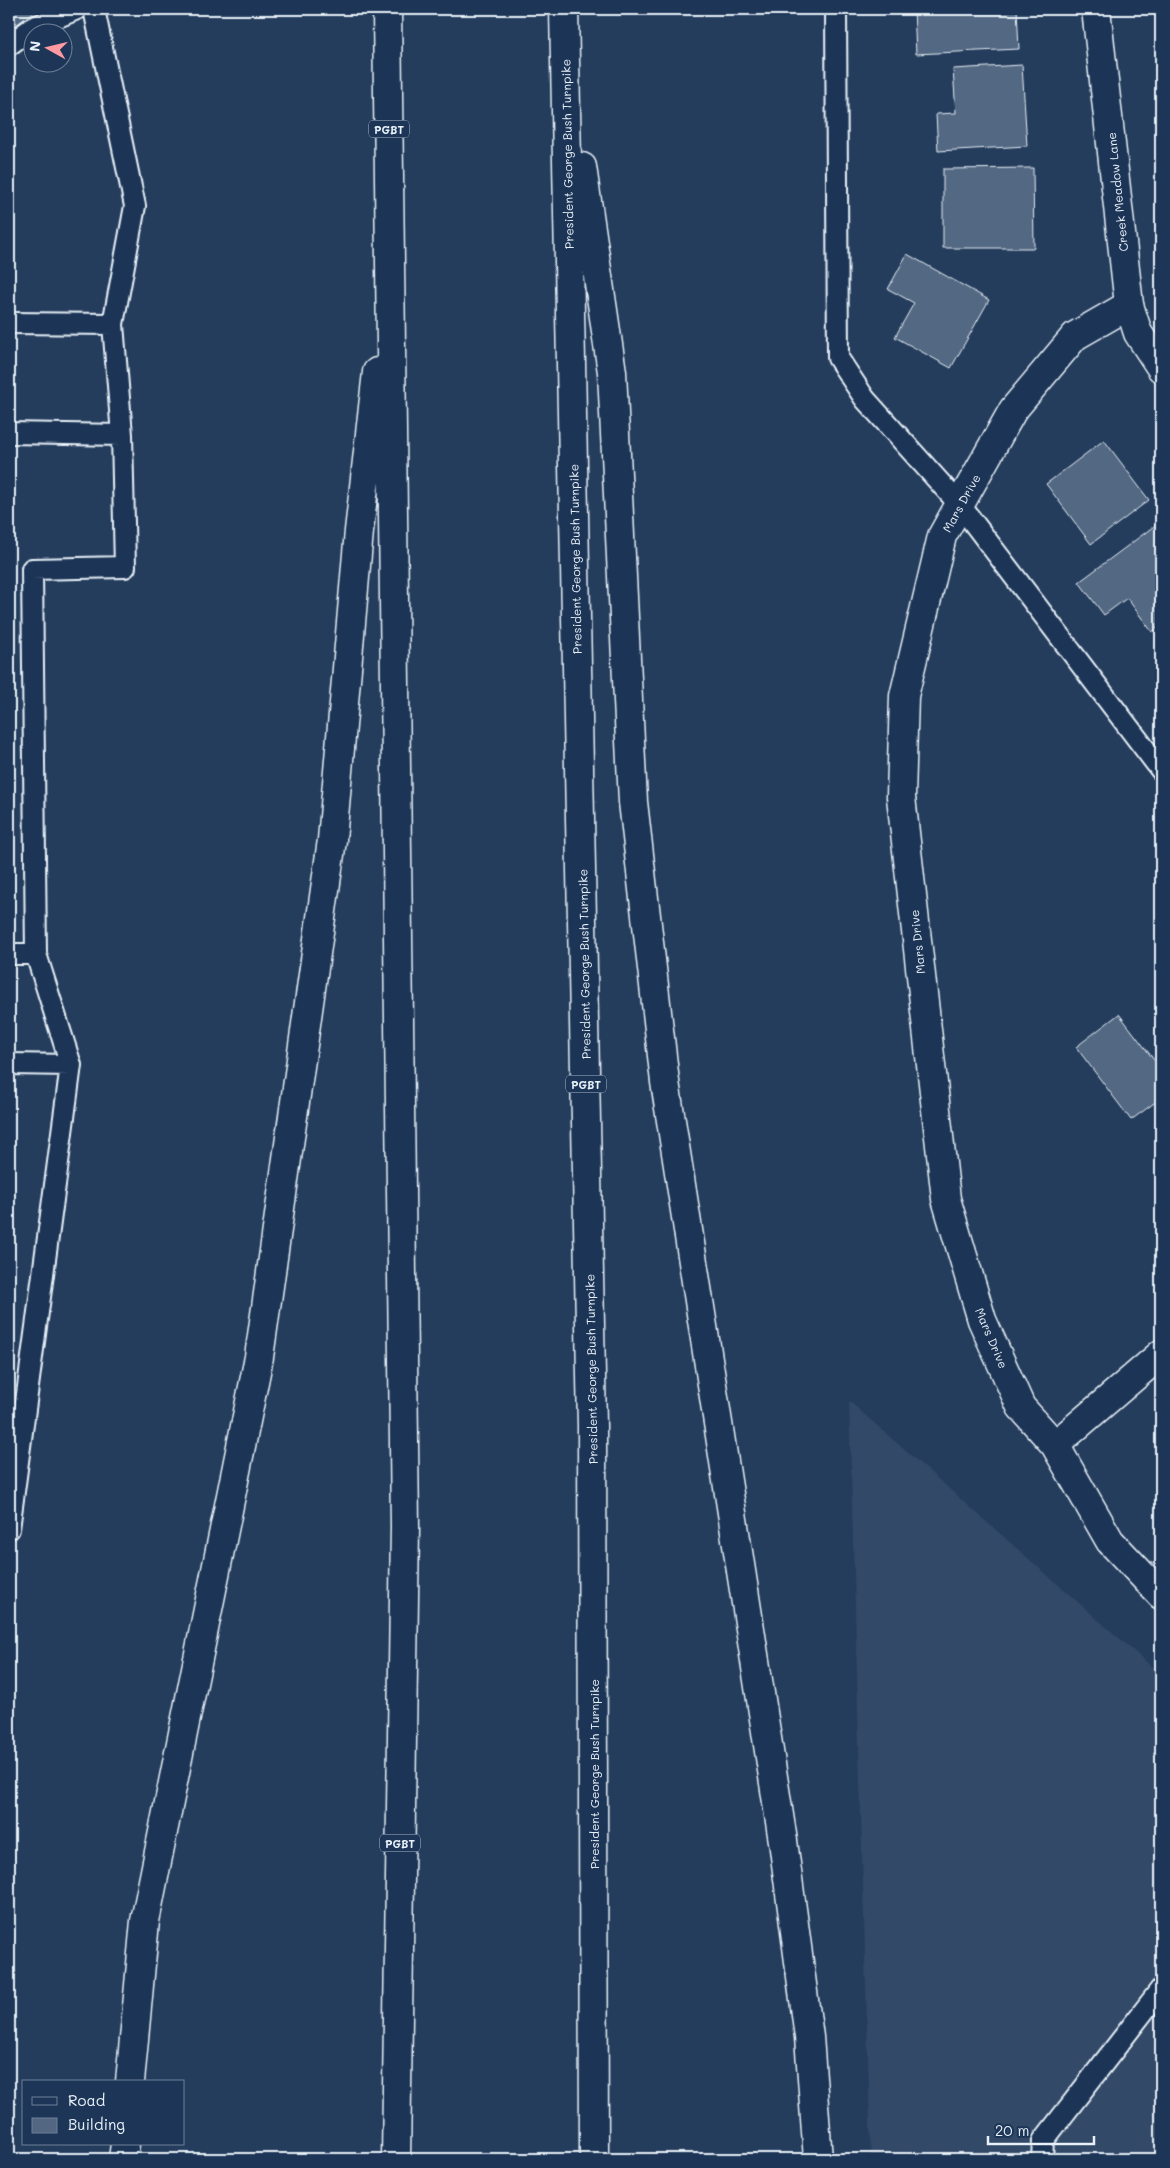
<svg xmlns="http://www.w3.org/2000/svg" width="1170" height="2168" viewBox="0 0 1170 2168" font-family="Mali,sans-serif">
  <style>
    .built { fill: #334a68 }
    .building { fill: #536782; stroke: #e8f1f8 }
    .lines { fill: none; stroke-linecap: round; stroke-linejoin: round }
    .lane-casing { stroke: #e8f1f8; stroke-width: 24 }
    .street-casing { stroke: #e8f1f8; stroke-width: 31 }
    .secondary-casing { stroke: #e8f1f8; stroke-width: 31 }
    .highway-casing { stroke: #e8f1f8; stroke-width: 31 }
    .lane { stroke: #1d3557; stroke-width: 20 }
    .street { stroke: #1d3557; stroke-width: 28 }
    .secondary { stroke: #1d3557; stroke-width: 28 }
    .highway { stroke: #1d3557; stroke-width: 28 }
    .labels { text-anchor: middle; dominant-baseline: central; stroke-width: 4; stroke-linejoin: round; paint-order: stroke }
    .shield { fill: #1d3557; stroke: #abb9c8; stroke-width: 1 }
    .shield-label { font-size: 11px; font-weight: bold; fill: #e8f1f8 }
    .street-label { font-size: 12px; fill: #e8f1f8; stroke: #1d3557 }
  </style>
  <rect width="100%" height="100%" fill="#253d5d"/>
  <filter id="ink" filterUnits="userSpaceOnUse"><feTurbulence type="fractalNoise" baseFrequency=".02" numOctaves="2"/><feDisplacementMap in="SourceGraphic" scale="10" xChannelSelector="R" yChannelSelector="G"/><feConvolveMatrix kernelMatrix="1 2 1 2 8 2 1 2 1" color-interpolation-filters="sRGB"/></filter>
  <g filter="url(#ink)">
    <!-- built -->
    <path class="built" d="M849 1401 1161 1675V2159H871Z"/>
    <!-- building -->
    <path class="building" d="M9 9H38L9 30Z
      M914 9H1017L1019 49 916 54Z
      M1022 65 1027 146 938 151 936 114 956 113 953 69Z
      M1033 168 1034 248H943V169Z
      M907 254 989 300 951 368 895 337 914 303 888 289Z
      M1104 440 1149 500 1091 544 1046 484Z
      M1161 521V625L1152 632 1127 598 1104 615 1079 582Z
      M1119 1014 1161 1069V1098L1131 1120 1076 1047Z"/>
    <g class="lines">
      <defs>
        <path id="lane" d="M836 9 838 358 865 399 960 505 1161 770
          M9 45 32 28 77 9
          M9 323 113 324
          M9 433 122 435
          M9 954H36
          M9 1064 71 1065
          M9 1529 71 1065 36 954 32 569 125 567 122 435 113 324 135 206 94 9
          M1042 2159 1043 2141 1161 1989"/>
        <path id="street" d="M1096 9 1129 305 1138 333 1161 368"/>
        <path id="secondary" d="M1129 305 1075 336 1013 410 942 536 904 696 901 797 946 1199 982 1320 1021 1407 1055 1445 1110 1541 1161 1595
          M1055 1445 1161 1354"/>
        <path id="highway" d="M387 9 405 1527 396 2159
          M564 9 592 1426 594 2159
          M582 167 612 372 633 802 665 1082 783 1841 809 2037 818 2159
          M130 2082 145 1921 259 1357 332 840 359 531 377 372
          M123 2159 125 2144"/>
      </defs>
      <!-- lane casing -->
      <use href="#lane" class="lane-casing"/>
      <!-- street casing -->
      <use href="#street" class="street-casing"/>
      <!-- secondary casing -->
      <use href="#secondary" class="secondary-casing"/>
      <!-- highway casing -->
      <use href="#highway" class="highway-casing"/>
      <!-- lane -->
      <use href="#lane" class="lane"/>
      <!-- street -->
      <use href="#street" class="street"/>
      <!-- secondary -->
      <use href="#secondary" class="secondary"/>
      <!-- highway -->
      <use href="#highway" class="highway"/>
    </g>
  </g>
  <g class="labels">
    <!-- shield labels -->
    <g class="shield">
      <rect x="369" y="120.5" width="40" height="17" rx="4"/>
      <rect x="566" y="1075.5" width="40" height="17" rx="4"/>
      <rect x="380" y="1834.5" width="40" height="17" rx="4"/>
    </g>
    <g class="shield-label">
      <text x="389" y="129">PGBT</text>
      <text x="586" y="1084">PGBT</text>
      <text x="400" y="1843">PGBT</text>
    </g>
    <!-- street labels -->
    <g class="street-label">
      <text transform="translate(567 154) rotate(-91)">President George Bush Turnpike</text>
      <text transform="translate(1117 192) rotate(-96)">Creek Meadow Lane</text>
      <text transform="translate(961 503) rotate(-61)">Mars Drive</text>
      <text transform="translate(575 559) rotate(-91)">President George Bush Turnpike</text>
      <text transform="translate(917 942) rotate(-96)">Mars Drive</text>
      <text transform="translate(584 964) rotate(-91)">President George Bush Turnpike</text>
      <text transform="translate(992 1338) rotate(67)">Mars Drive</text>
      <text transform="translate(591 1369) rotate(-91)">President George Bush Turnpike</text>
      <text transform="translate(594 1774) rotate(-90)">President George Bush Turnpike</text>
    </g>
  </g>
  <!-- margin -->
  <rect width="1170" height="2168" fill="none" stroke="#1d3557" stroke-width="30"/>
  <rect x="15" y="15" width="1140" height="2138" fill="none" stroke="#e8f1f8" stroke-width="2" filter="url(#ink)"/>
  <!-- legend -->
  <rect x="22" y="2080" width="162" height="65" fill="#1d3557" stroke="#6e8097"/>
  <rect x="32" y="2097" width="25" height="8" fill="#1d3557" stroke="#6e8097"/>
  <text x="68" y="2106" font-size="15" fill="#e8f1f8">Road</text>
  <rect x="32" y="2118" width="25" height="15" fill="#536782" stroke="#6e8097"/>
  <text x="68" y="2130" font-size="15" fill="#e8f1f8">Building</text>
  <!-- north arrow -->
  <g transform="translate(48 48) rotate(278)"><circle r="24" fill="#1d3557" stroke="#6e8097"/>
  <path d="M0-4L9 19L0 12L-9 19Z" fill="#ff9aa2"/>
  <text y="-8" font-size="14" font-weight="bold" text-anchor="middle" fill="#e8f1f8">N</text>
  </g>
  <!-- scale -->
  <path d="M988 2136v8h106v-8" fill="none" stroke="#e8f1f8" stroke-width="2.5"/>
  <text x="995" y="2136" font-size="15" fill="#e8f1f8" stroke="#1d3557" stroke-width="4" paint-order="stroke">20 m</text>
</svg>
